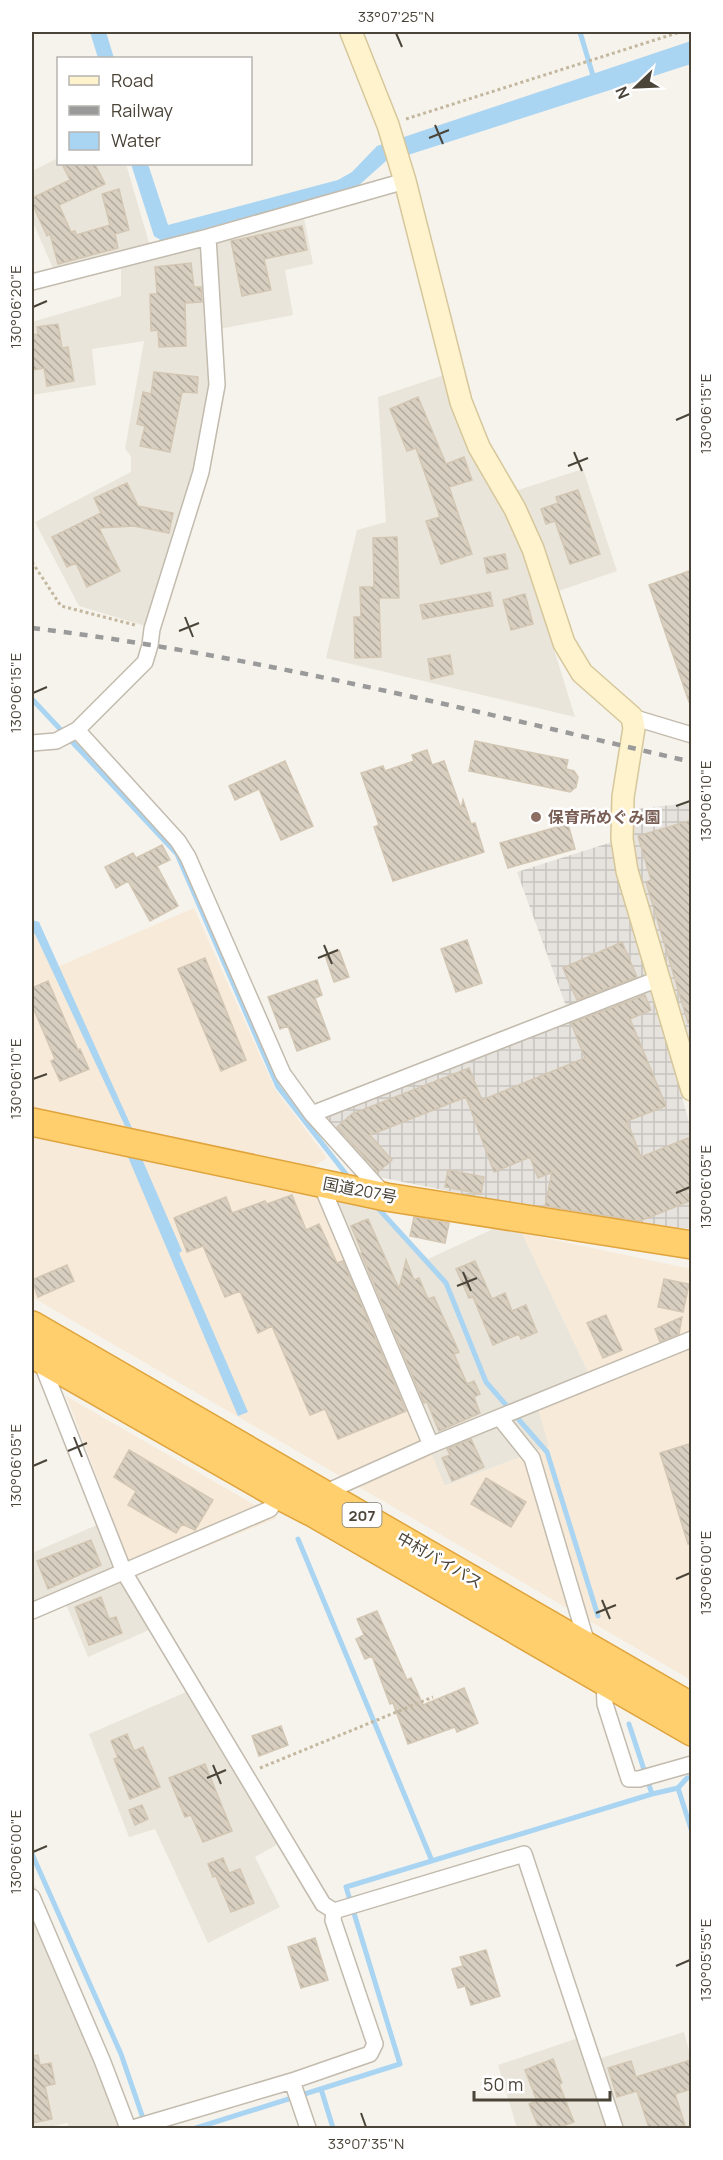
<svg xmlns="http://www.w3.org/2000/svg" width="723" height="2160" viewBox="0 0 723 2160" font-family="Manrope,'Noto Sans JP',sans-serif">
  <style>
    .residential { fill: #eae5da }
    .commercial { fill: #f7ead8 }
    .industrial { fill: url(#industrial-grid) }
    .water { fill: #a9d4f2 }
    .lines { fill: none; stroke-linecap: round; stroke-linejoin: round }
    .stream { stroke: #a9d4f2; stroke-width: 5 }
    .building { fill: url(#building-back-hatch); stroke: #d3c7b4; stroke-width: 1.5 }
    .street-casing { stroke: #c2bbae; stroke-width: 18 }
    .secondary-casing { stroke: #d6c79b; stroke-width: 24 }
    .highway-casing { stroke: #e0a43c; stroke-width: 30 }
    .path { stroke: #c4b79f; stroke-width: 3; stroke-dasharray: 3 3; stroke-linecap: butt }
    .street { stroke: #fff; stroke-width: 15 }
    .secondary { stroke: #fff3cd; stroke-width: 21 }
    .highway { stroke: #ffcf6e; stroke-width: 27 }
    .rail { stroke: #9a9a9a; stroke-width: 4.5; stroke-dasharray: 8 8; stroke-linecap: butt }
    .ticks { fill: none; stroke: #4b4439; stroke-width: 2 }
    .education-dot { fill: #8d6e63; stroke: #fff; stroke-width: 2 }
    .labels { text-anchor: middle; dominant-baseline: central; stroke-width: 5; stroke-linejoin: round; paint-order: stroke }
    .shield { fill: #fff; stroke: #817c74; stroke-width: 1.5 }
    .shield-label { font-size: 15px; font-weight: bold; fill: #4b4439 }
    .education-label { font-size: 16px; font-weight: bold; fill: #785e54; stroke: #fff; text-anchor: start }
    .street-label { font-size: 16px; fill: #4b4439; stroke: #fff }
    .neatline { fill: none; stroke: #4b4439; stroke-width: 2 }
    .ticks-label { font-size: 15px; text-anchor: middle; fill: #4b4439 }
  </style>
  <defs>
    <pattern id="industrial-grid" width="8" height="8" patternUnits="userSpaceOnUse" patternTransform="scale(1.5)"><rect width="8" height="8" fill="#e6e2dd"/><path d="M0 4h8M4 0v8" fill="none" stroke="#c7c3be"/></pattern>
    <pattern id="building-back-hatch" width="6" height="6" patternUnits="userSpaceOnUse" patternTransform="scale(1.5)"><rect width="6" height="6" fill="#d8cfc1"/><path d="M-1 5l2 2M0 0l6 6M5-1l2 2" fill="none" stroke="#b1aa9e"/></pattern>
  </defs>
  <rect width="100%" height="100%" fill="#f6f3ec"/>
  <!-- residential -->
  <path class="residential" d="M58 158V164H126L150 246 302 207 313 264 285 270 293 315 219 329 221 388 159 630 79 606 35 522 131 472V456L125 449 144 341 92 349 96 385 32 395V322L121 296V266L58 280 32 220V171Z
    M462 369 482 431 518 490 583 469 617 571 538 598 575 717 326 658 357 530 386 522 378 397Z
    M321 1196 379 1207 428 1259 493 1229 522 1233 589 1374 550 1446 444 1486Z
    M113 1518 135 1576 165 1623 88 1657 66 1604 32 1618V1553Z
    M200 1686 292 1836 255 1857 280 1907 208 1943 155 1829 129 1837 89 1734Z
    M32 1879 108 2058 134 2128H69L67 2123 47 2128H32Z
    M684 2032 691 2058V2128H517L498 2065 593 2033 601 2058Z"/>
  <!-- commercial -->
  <path class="commercial" d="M194 908 275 1089 327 1158 313 1167 32 1107V929H39L55 968Z
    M32 1136 321 1196 445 1486 549 1446 534 1396 589 1374 522 1233 691 1269V1680L32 1297Z
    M66 1396 277 1518 135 1576Z"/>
  <!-- industrial -->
  <path class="industrial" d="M691 803 692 1092 682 1097 691 1130V1229L601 1222 374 1176 314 1109 567 1009 517 872 631 836 633 809Z"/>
  <!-- water -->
  <path class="water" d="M90 32H106L114 58H98Z
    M691 41V64L408 155 386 161 358 186 162 241 154 236 131 164H148L168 225 338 180 352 172 377 146Z
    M32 920 39 922 132 1128 125 1126 35 934 32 933Z
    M128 1157 142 1159 182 1251 179 1253 248 1412 238 1416Z"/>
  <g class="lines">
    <!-- stream -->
    <path class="stream" d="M580 32 594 79
      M32 699 177 854 278 1087 346 1174
      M376 1206 446 1283 486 1382 547 1452 598 1616
      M298 1539 432 1861
      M629 1724 652 1794
      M678 1788 687 1778 692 1777
      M32 1854 121 2054 145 2124
      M321 2089 333 2128
      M196 2128 400 2064 346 1887 652 1794 678 1788 692 1832"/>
  </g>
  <!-- building -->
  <path class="building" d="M62 164H95L105 184 59 205 71 232 75 231 76 235 110 225 102 194 119 189 129 230 115 234 118 248 58 264 50 234 47 236 32 203V198L70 180Z
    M302 226 307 250 264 259 271 290 242 296 231 241Z
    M191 263 194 287H201L202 302 185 303 186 346 159 347 158 330 151 331 150 294H157L155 267Z
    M58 324 62 348 68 347 74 381 47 386 44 368 32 370V335L38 334 37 327Z
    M154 372 198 377 197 393 182 392 170 452 140 446 145 426 137 424 143 392 151 394Z
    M418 397 446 464 464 457 472 480 449 487 472 554 441 564 426 521 440 517 416 448 407 451 390 409Z
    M127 483 138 506 173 513 169 533 134 526 99 528 120 571 87 587 76 563 67 567 52 537 101 513 94 498Z
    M578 490 600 554 570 564 555 521 546 524 541 509 558 503 556 497Z
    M397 537 399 598H379L381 657 355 658 354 617H361L360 587H374L373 538Z
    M505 554 508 569 487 573 484 558Z
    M692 570V702H689L649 585Z
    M490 592 493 606 423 619 420 605Z
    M525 594 533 624 511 630 503 600Z
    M450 655 453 674 431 679 428 659Z
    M475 741 568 760 566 769 574 771 578 777 576 787 570 792 469 771Z
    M427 750 432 765 444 761 461 809 463 800 471 824 475 823 484 852 393 881 374 827 379 825 361 773 383 766 385 771 414 761 412 755Z
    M285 761 313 826 281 840 259 789 235 800 229 786Z
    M692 820V1023H688L646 882 651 880 638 836Z
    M568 824 575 849 508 868 500 843Z
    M162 845 170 860 157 866 178 906 150 921 128 881 116 888 105 867 133 853 136 858Z
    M467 940 482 983 456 992 441 949Z
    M622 942 637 977 577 1000 563 968Z
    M339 950 349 977 334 982 325 955Z
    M205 958 246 1060 221 1071 178 969Z
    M317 980 322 995 315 998 330 1039 297 1051 288 1026 280 1029 268 997Z
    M48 981 78 1050 80 1049 89 1069 60 1081 51 1061 55 1059 32 1005V988Z
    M645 995 651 1010 630 1019 666 1106 627 1121 641 1157 688 1138 692 1148V1189L686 1191 690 1201 640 1221 545 1206 552 1172 538 1178 530 1157 494 1172 466 1097 370 1135 392 1160 378 1172 337 1127 352 1114 469 1068 482 1100 585 1058 571 1023Z
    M448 1170 484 1177 481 1194 445 1187Z
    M292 1195 306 1230 319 1224 337 1263 343 1261 406 1411 338 1439 325 1409 310 1415 272 1326 258 1333 240 1291 225 1297 203 1246 187 1252 174 1218 226 1197 232 1213 265 1201 267 1204Z
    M414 1217 449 1223 445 1243 410 1236Z
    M368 1219 399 1289 406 1260 414 1280 419 1278 428 1299 434 1297 459 1352 454 1354 467 1384 474 1381 480 1394 474 1397 480 1413 439 1431 427 1402 424 1403 361 1253 362 1252 351 1226Z
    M475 1261 492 1299 505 1293 512 1311 526 1305 537 1332 521 1339 519 1334 493 1345 473 1297 469 1298 456 1269Z
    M67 1265 74 1281 38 1297 32 1280Z
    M664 1279 689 1284 683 1312 658 1307Z
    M606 1315 622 1350 603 1358 587 1323Z
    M682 1317 679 1334 660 1342 655 1329Z
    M471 1439 484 1467 452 1481 442 1458 450 1455 447 1449Z
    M692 1443V1544H688L660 1453Z
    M129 1450 213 1500 195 1530 182 1524 176 1533 128 1505 136 1491 114 1477Z
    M486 1478 526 1502 511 1527 471 1504Z
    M91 1540 101 1565 48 1589 37 1561Z
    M101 1597 109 1619 116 1617 122 1633 89 1645 75 1607Z
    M377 1611 407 1680 411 1678 423 1705 464 1688 478 1723 457 1732 455 1727 408 1744 393 1703 390 1704 372 1656 365 1659 356 1639 364 1635 357 1619Z
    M281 1726 288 1745 259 1756 252 1736Z
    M127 1734 134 1751 143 1747 160 1787 130 1799 114 1759 118 1758 111 1741Z
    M205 1764 232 1831 203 1842 191 1815 185 1817 169 1778Z
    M142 1805 148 1819 135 1825 129 1810Z
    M223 1858 229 1873 240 1869 254 1903 231 1912 216 1876 213 1877 208 1864Z
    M315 1938 328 1980 301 1988 288 1947Z
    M486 1950 500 1996 471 2005 465 1986 458 1988 452 1969 463 1966 460 1957Z
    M38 2055 40 2065 51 2063 55 2084 45 2086 52 2119 32 2123V2056Z
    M553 2059 562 2083 559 2084 574 2122 557 2128H539L529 2104 537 2101 525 2070Z
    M631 2061 636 2077 688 2061 692 2072V2089L675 2094 685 2125 675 2128H649L637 2091 617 2097 608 2068Z"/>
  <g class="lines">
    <defs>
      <path id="street" d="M32 282 208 237 405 181
        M632 717 692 735
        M77 730 178 841 188 857 283 1074 312 1114 384 1194
        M32 743 56 741 77 730 145 662 150 645 152 629 201 472 217 385 208 237
        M312 1114 658 979
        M320 1182 431 1445
        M40 1359 124 1572 323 1904 334 1911 524 1854 615 2128
        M500 1418 532 1458 588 1647
        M322 1497 324 1493 431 1445 692 1339
        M32 1611 270 1509 282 1490
        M604 1680 605 1704 629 1779H639L692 1764
        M32 1897 102 2060 128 2128
        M292 2081 308 2128
        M133 2128 292 2081 370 2054 375 2044 333 1920 334 1911"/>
      <path id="secondary" d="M351 32 388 125 405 181 461 402 479 447 515 509 533 549 564 643 582 673 632 717 634 728 623 797 622 839 627 871 692 1090"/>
      <path id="highway" d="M32 1122 386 1197 692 1245
        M32 1325 692 1707
        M32 1354 280 1496 315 1514 692 1732"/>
    </defs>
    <!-- street casing -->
    <use href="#street" class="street-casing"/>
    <!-- secondary casing -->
    <use href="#secondary" class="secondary-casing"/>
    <!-- highway casing -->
    <use href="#highway" class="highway-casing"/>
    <!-- path -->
    <path class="path" d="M406 119 680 32
      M32 562 61 606 135 625
      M260 1768 433 1697"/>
    <!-- street -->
    <use href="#street" class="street"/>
    <!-- secondary -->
    <use href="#secondary" class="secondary"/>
    <!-- highway -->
    <use href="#highway" class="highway"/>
    <!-- rail -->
    <path class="rail" d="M32 628C254 655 473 711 692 762"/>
  </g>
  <!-- ticks -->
  <path class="ticks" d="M396 33 402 47M435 125 443 144M429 138 449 130M33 307 47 301M676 420 690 414M574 452 582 471M568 466 588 458M185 617 193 637M179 631 199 623M33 693 47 687M676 806 690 801M324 945 332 964M318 958 338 950M33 1079 47 1074M676 1193 690 1187M463 1272 471 1291M457 1286 477 1278M74 1437 82 1457M68 1451 87 1443M33 1466 47 1460M676 1579 690 1573M602 1600 610 1619M596 1613 616 1605M213 1765 221 1784M207 1778 226 1770M33 1852 47 1846M676 1966 690 1960M361 2113 366 2127"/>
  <!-- markers -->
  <circle class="education-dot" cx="536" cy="817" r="6"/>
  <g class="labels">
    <!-- shield labels -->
    <rect class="shield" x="342.5" y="1503" width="39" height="24" rx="4.5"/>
    <g class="shield-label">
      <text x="362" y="1515">207</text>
    </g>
    <!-- education labels -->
    <g class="education-label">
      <text x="548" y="817">保育所めぐみ園</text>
    </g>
    <!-- street labels -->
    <g class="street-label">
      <text transform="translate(360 1190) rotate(11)">国道207号</text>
      <text transform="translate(440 1560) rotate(30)">中村バイパス</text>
    </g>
  </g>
  <!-- border -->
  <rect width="723" height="2160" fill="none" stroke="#ffffff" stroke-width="66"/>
  <!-- legend -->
  <rect x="57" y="57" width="195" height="108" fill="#ffffff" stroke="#b7b4b0" stroke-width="1.5"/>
  <rect x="69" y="76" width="30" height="9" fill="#fff3cd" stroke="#b7b4b0" stroke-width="1.5"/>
  <text x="111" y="87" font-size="18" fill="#4b4439">Road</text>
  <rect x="69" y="106" width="30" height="9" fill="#9a9a9a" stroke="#b7b4b0" stroke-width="1.5"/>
  <text x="111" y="117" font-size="18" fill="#4b4439">Railway</text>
  <rect x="69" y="132" width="30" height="18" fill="#a9d4f2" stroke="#b7b4b0" stroke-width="1.5"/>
  <text x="111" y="147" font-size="18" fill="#4b4439">Water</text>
  <!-- north arrow -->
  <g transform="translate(636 87) rotate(247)" stroke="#ffffff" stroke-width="4.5" paint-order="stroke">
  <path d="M0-4.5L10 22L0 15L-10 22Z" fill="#4b4439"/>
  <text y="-9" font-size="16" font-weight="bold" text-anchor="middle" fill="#4b4439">N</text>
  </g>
  <!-- scale -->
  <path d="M474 2091v9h136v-9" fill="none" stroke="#4b4439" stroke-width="3"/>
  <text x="483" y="2091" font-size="18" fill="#4b4439" stroke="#ffffff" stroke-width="4.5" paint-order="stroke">50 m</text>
  <rect x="33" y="33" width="657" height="2094" class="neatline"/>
  <g class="ticks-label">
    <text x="396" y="22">33°07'25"N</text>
    <text transform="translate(16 307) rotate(-90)" y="5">130°06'20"E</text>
    <text transform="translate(706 414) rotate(-90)" y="5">130°06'15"E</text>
    <text transform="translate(16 693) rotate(-90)" y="5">130°06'15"E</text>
    <text transform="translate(706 801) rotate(-90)" y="5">130°06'10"E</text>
    <text transform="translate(16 1079) rotate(-90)" y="5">130°06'10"E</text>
    <text transform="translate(706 1187) rotate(-90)" y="5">130°06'05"E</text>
    <text transform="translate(16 1466) rotate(-90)" y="5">130°06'05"E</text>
    <text transform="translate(706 1573) rotate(-90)" y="5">130°06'00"E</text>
    <text transform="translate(16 1852) rotate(-90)" y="5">130°06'00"E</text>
    <text transform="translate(706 1960) rotate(-90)" y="5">130°05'55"E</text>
    <text x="366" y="2149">33°07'35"N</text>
  </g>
</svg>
